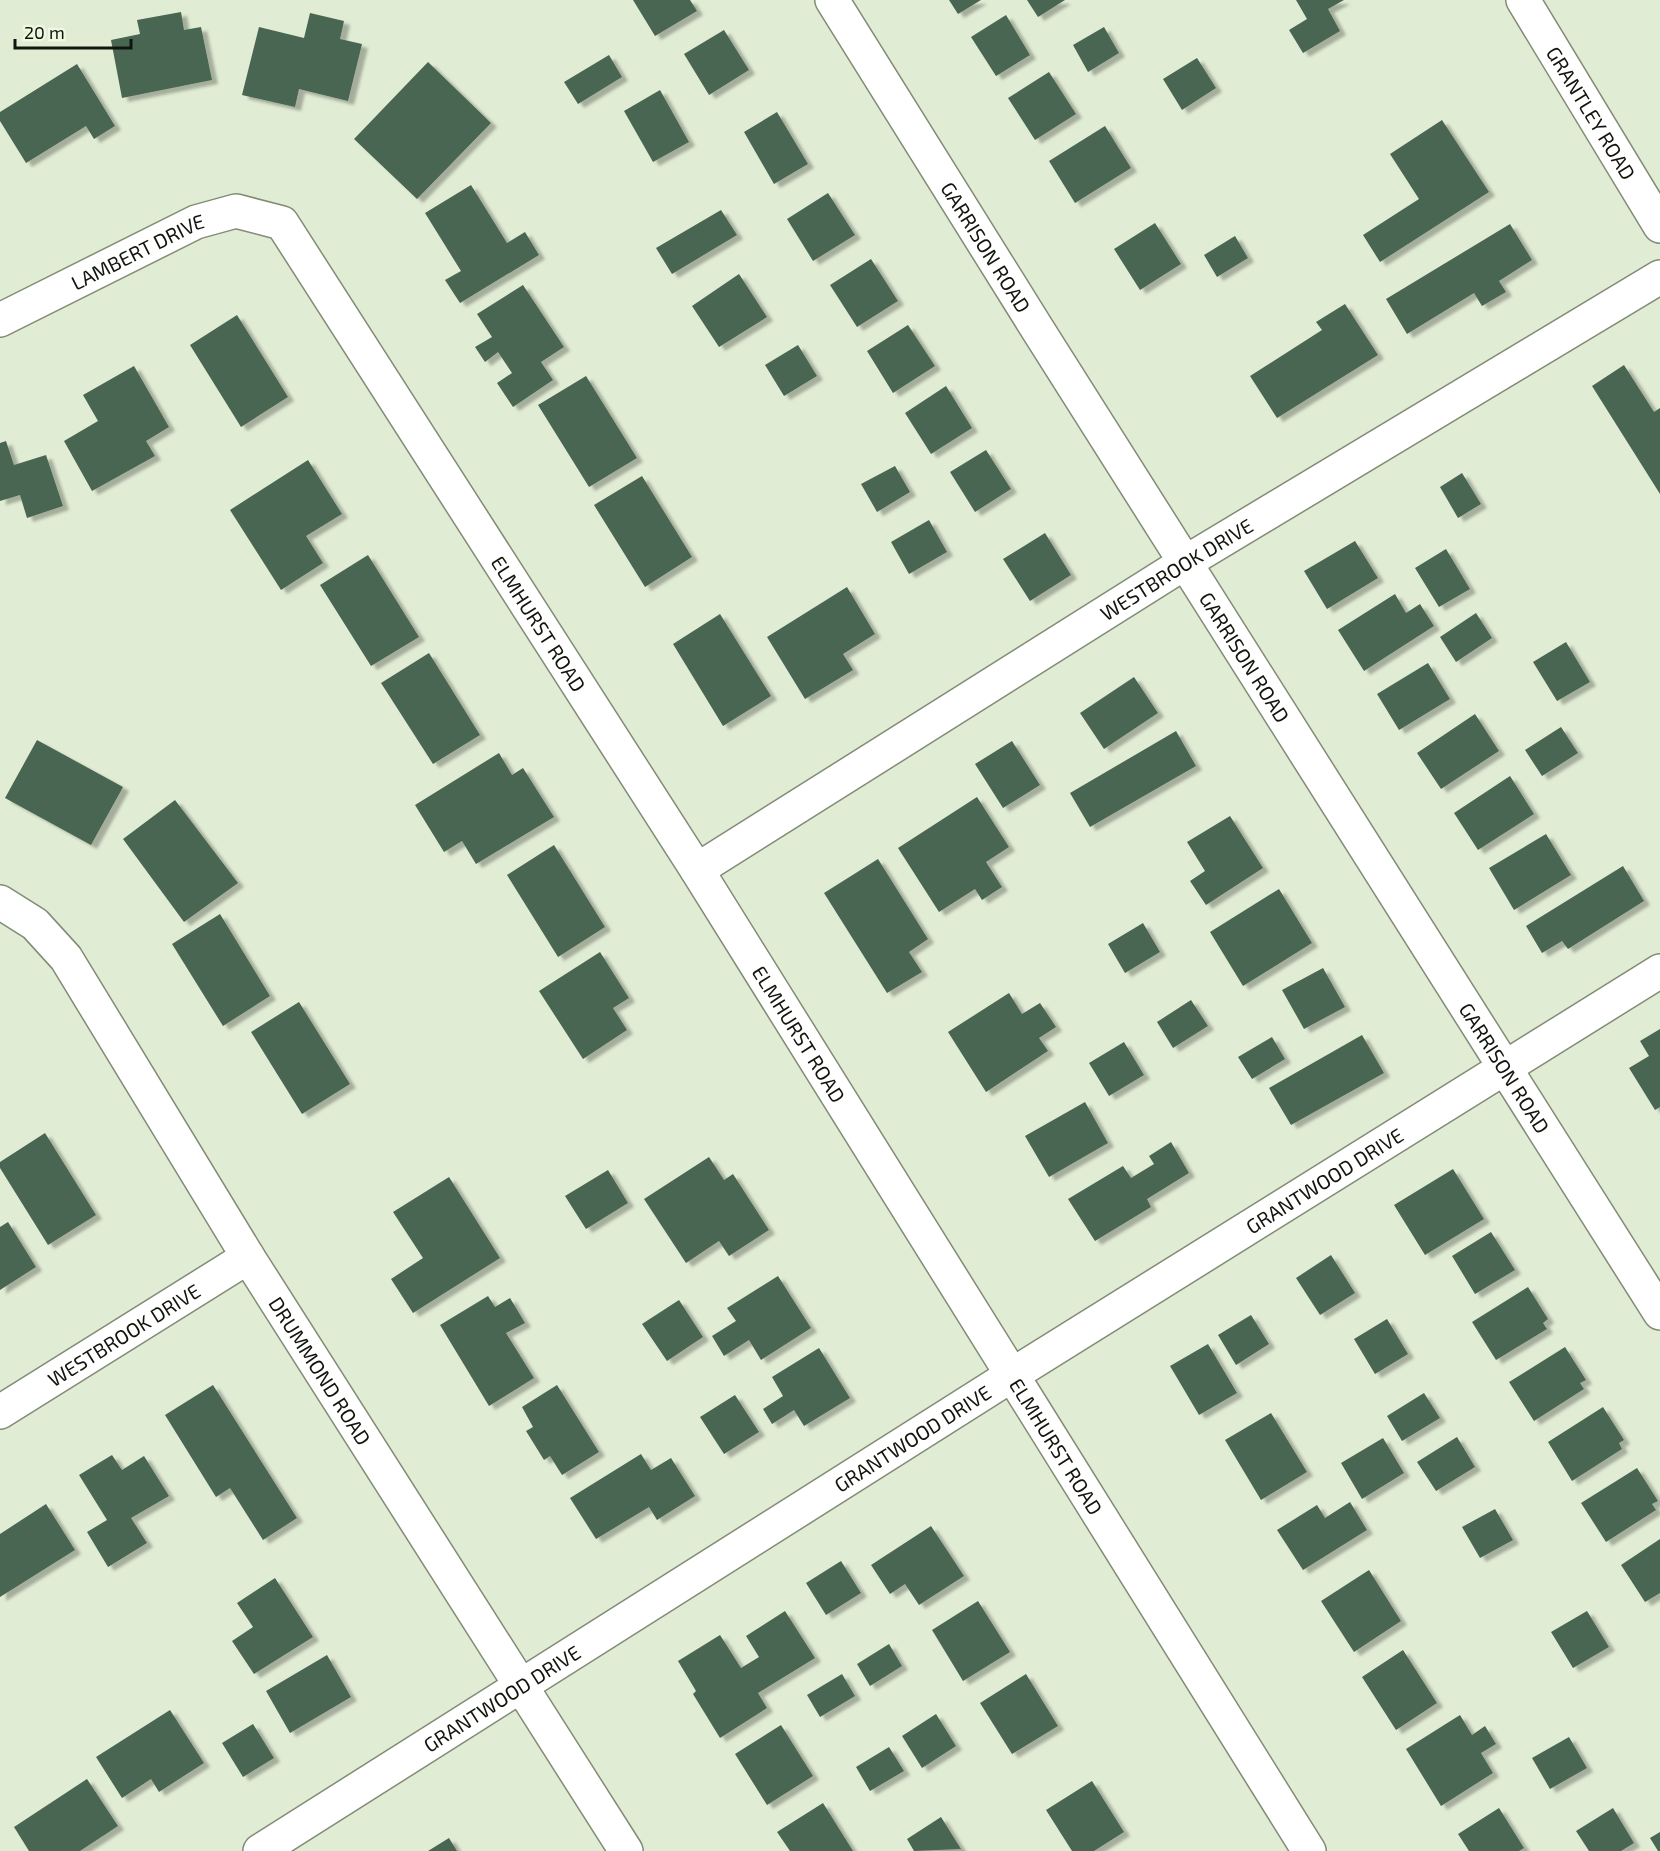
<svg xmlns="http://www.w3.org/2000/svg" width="1660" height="1851" viewBox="0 0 1660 1851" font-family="'Exo 2',sans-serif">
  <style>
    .building { fill: #496652; filter: url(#shadow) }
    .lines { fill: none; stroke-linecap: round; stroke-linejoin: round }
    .street-casing { stroke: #828b75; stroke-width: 36 }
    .street { stroke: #fff; stroke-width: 33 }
    .labels { text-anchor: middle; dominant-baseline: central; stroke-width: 6; stroke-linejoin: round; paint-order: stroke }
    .street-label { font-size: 20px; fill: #12150d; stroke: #eff9e1 }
  </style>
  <defs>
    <filter id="shadow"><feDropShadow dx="6" dy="4" stdDeviation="1.5" flood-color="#0004"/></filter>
  </defs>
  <rect width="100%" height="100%" fill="#e1ecd4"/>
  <!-- building -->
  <path class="building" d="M633 0H690L697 11 655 36Z
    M949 0H981L958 14Z
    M1027 0H1065L1038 17Z
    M1296 0H1344L1328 9 1340 31 1303 53 1289 30 1307 19Z
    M181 12 184 30 201 27 212 80 122 98 111 40 140 34 137 20Z
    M310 13 344 21 340 39 362 44 348 101 299 89 295 107 242 95 259 27 304 38Z
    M1006 15 1030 55 996 76 971 37Z
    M1104 27 1119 53 1088 72 1073 45Z
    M724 30 749 70 709 95 684 54Z
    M609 55 622 77 578 104 564 82Z
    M1197 58 1216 88 1182 110 1163 79Z
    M428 62 491 123 417 199 354 139Z
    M77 64 115 126 94 139 86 126 26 163 0 121V112Z
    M1049 72 1076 114 1035 140 1008 98Z
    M660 90 689 142 653 162 624 111Z
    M777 112 808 164 774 184 744 132Z
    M1442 120 1489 192 1380 262 1363 235 1419 199 1390 154Z
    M1105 126 1131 168 1075 203 1049 161Z
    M471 185 507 243 525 232 539 255 460 303 445 280 461 271 425 213Z
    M828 193 855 235 813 261 787 219Z
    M721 210 737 235 672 274 656 248Z
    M1155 223 1181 264 1140 290 1114 249Z
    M1510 224 1532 260 1499 281 1506 292 1482 306 1474 293 1407 334 1386 299Z
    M1235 236 1248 258 1217 277 1204 255Z
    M871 259 898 301 857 327 830 285Z
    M739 274 767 317 719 347 692 306Z
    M523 285 564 347 541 362 553 380 513 407 497 383 512 373 498 352 485 362 475 347 492 337 477 314Z
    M1345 304 1378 355 1277 418 1250 376 1322 330 1316 322Z
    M237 315 288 397 241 427 190 345Z
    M908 325 935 366 893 393 867 351Z
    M798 345 817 376 784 396 765 365Z
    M1624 365 1654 412 1660 408V494L1592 386Z
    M134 366 169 427 146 441 155 456 92 491 64 441 98 421 83 395Z
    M586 376 637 458 589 487 538 405Z
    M946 386 972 428 931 454 905 413Z
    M6 441 14 465 46 455 63 506 27 518 20 495 0 501V443Z
    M986 450 1011 489 975 512 950 472Z
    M308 460 342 514 306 536 323 563 281 590 230 510Z
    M895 466 910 492 877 512 861 484Z
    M1462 473 1481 504 1458 518 1440 487Z
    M642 476 692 557 645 587 594 505Z
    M929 520 947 552 909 574 891 542Z
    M1045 533 1071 575 1030 601 1003 559Z
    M1355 541 1378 578 1327 609 1304 571Z
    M1446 549 1470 589 1439 607 1415 568Z
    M368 555 419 637 371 666 320 585Z
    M847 587 875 634 843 654 853 670 805 699 767 637Z
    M1395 594 1406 613 1420 604 1434 626 1364 671 1338 630Z
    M1476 613 1492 638 1456 662 1440 637Z
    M720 614 771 696 723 726 673 644Z
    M1566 642 1590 682 1557 701 1533 662Z
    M429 653 480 735 433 764 381 683Z
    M1428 663 1450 699 1399 730 1377 694Z
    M1134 677 1158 713 1104 749 1080 713Z
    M1475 714 1499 751 1441 789 1417 753Z
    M1561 727 1578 753 1542 776 1525 750Z
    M1176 731 1196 766 1090 827 1070 793Z
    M37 740 123 787 91 845 5 798Z
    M1012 741 1040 785 1003 808 975 764Z
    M499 753 512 775 523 768 554 817 476 864 462 841 444 852 415 805Z
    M1510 776 1534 814 1478 850 1454 813Z
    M977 797 1009 847 986 862 1002 887 982 900 975 889 939 912 898 848Z
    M175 800 238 883 184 922 123 839Z
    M1230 816 1263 868 1206 905 1190 881 1205 871 1187 842Z
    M1546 834 1571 875 1514 910 1489 868Z
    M554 845 605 927 558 957 507 875Z
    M878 859 928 939 909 952 922 972 887 993 824 893Z
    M1623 866 1644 901 1568 949 1562 941 1542 953 1526 926Z
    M1279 889 1312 943 1243 986 1210 932Z
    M220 914 270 996 223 1026 172 944Z
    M1143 923 1160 952 1125 973 1108 944Z
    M600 952 629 998 613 1008 627 1030 583 1059 539 991Z
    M1323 968 1345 1007 1304 1029 1282 990Z
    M1009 993 1022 1014 1040 1003 1056 1027 1039 1038 1048 1051 986 1092 948 1032Z
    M1191 1000 1208 1026 1173 1048 1157 1022Z
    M299 1002 350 1084 302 1114 251 1032Z
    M1660 1029V1107L1655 1110 1629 1068 1649 1056 1640 1041Z
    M1362 1035 1384 1073 1291 1125 1269 1088Z
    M1272 1037 1285 1059 1252 1079 1238 1057Z
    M1124 1042 1144 1075 1109 1096 1089 1063Z
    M1085 1102 1108 1143 1049 1177 1025 1136Z
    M45 1133 96 1215 48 1245 0 1168V1162Z
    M1171 1142 1189 1173 1147 1199 1151 1207 1095 1241 1068 1199 1123 1166 1131 1178 1154 1164 1149 1156Z
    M709 1157 724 1180 733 1174 769 1230 729 1256 719 1241 686 1263 644 1199Z
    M1453 1169 1484 1219 1425 1255 1394 1205Z
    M608 1170 628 1203 586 1229 565 1196Z
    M449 1177 500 1258 413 1313 391 1279 423 1258 393 1212Z
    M8 1222 36 1267 0 1290V1227Z
    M1491 1232 1515 1270 1475 1294 1452 1256Z
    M1331 1255 1355 1293 1320 1315 1296 1278Z
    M778 1276 811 1328 761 1360 749 1340 724 1356 712 1336 736 1321 727 1308Z
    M1528 1287 1548 1319 1543 1323 1547 1329 1496 1360 1472 1322Z
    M488 1296 495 1307 510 1298 525 1323 506 1333 534 1378 489 1406 440 1325Z
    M679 1300 703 1337 667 1361 642 1324Z
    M1251 1315 1269 1344 1236 1365 1218 1335Z
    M1387 1319 1408 1354 1375 1374 1354 1339Z
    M1208 1344 1237 1393 1199 1415 1170 1366Z
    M1565 1347 1586 1380 1580 1383 1584 1389 1534 1421 1509 1382Z
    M819 1348 850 1398 804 1426 794 1410 772 1424 763 1409 783 1396 772 1377Z
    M213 1385 297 1518 263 1540 230 1488 216 1497 165 1415Z
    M557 1385 599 1452 562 1475 550 1456 544 1460 526 1431 533 1427 522 1407Z
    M1424 1393 1440 1418 1402 1441 1387 1416Z
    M735 1395 759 1432 724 1454 700 1417Z
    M1603 1407 1624 1440 1619 1443 1622 1449 1572 1481 1548 1442Z
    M1271 1413 1307 1472 1261 1500 1225 1440Z
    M1457 1437 1475 1467 1436 1491 1417 1462Z
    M1383 1438 1404 1473 1362 1499 1341 1463Z
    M641 1454 651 1470 671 1458 695 1496 657 1520 649 1507 596 1539 570 1498Z
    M112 1455 122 1470 144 1456 169 1496 131 1518 147 1543 108 1567 87 1532 107 1520 79 1475Z
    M1637 1468 1658 1501 1652 1504 1656 1510 1606 1542 1581 1503Z
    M1350 1502 1367 1530 1303 1570 1277 1530 1317 1505 1325 1518Z
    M46 1504 75 1550 0 1597V1534Z
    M1495 1509 1513 1540 1480 1558 1462 1527Z
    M931 1526 964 1576 919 1605 905 1584 890 1594 871 1565Z
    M1660 1539V1593L1645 1602 1621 1565Z
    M841 1561 861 1593 826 1615 806 1583Z
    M1369 1570 1401 1621 1354 1652 1321 1601Z
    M275 1578 313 1637 254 1674 232 1641 253 1627 237 1603Z
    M978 1601 1010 1652 963 1681 932 1630Z
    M785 1611 815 1658 758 1693 767 1708 720 1738 693 1694 696 1691 678 1661 720 1635 741 1668 759 1657 746 1636Z
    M1587 1611 1609 1647 1573 1668 1551 1632Z
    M889 1644 902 1666 870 1686 857 1664Z
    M1403 1650 1437 1703 1396 1730 1362 1677Z
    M327 1655 351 1697 290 1733 266 1691Z
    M842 1674 855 1696 820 1717 807 1695Z
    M1026 1674 1058 1726 1012 1754 980 1703Z
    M170 1710 204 1763 159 1792 151 1779 122 1798 96 1757Z
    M936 1714 956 1746 922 1768 902 1736Z
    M1460 1715 1472 1735 1485 1726 1496 1744 1481 1753 1493 1773 1441 1806 1406 1749Z
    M253 1724 274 1758 243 1777 222 1743Z
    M781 1725 813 1776 767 1805 735 1754Z
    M1569 1737 1587 1768 1550 1789 1532 1758Z
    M889 1747 904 1771 870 1791 856 1767Z
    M87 1779 118 1826 80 1851H29L14 1827Z
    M1092 1781 1124 1832 1094 1851H1072L1046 1810Z
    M823 1803 853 1851H790L777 1832Z
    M1499 1808 1524 1848 1519 1851H1469L1458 1834Z
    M1613 1808 1634 1843 1621 1851H1589L1576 1831Z
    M941 1817 961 1849 914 1851 907 1839Z
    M1660 1832V1851H1658L1650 1838Z
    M449 1838 457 1851H428Z"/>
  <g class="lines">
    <defs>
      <g id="street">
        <path id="s1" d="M832 0 1038 330 1660 1313"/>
        <path id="s2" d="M1523 0 1660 226"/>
        <path id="s3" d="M0 320 196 222 236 211 282 223 697 870 1309 1851"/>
        <path id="s4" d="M697 870 1186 562 1660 277"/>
        <path id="s5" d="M0 902 35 924 66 958 248 1257 626 1851"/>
        <path id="s6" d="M0 1412 248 1257"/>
        <path id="s7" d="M260 1851 1012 1375 1660 971"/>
      </g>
    </defs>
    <!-- street casing -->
    <use href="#street" class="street-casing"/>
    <!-- street -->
    <use href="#street" class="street"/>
  </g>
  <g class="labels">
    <!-- street labels -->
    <g class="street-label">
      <text stroke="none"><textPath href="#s2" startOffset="132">GRANTLEY ROAD</textPath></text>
      <text stroke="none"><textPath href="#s1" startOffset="291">GARRISON ROAD</textPath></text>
      <text stroke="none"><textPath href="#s3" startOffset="154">LAMBERT DRIVE</textPath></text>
      <text stroke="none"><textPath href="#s4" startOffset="566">WESTBROOK DRIVE</textPath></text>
      <text stroke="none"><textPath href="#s3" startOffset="784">ELMHURST ROAD</textPath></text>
      <text stroke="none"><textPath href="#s1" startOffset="776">GARRISON ROAD</textPath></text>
      <text stroke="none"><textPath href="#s3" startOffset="1270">ELMHURST ROAD</textPath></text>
      <text stroke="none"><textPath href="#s1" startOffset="1262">GARRISON ROAD</textPath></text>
      <text stroke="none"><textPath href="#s7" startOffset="1258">GRANTWOOD DRIVE</textPath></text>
      <text stroke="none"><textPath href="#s6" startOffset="146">WESTBROOK DRIVE</textPath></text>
      <text stroke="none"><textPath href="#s5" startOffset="572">DRUMMOND ROAD</textPath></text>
      <text stroke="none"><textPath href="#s7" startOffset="772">GRANTWOOD DRIVE</textPath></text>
      <text stroke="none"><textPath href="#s3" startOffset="1756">ELMHURST ROAD</textPath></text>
      <text stroke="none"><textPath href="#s7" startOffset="286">GRANTWOOD DRIVE</textPath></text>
    </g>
  </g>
  <!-- scale -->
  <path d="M15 39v9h116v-9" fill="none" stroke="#12150d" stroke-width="3"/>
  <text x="24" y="39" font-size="18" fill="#12150d" stroke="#eff9e1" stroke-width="4.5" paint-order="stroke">20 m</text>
</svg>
